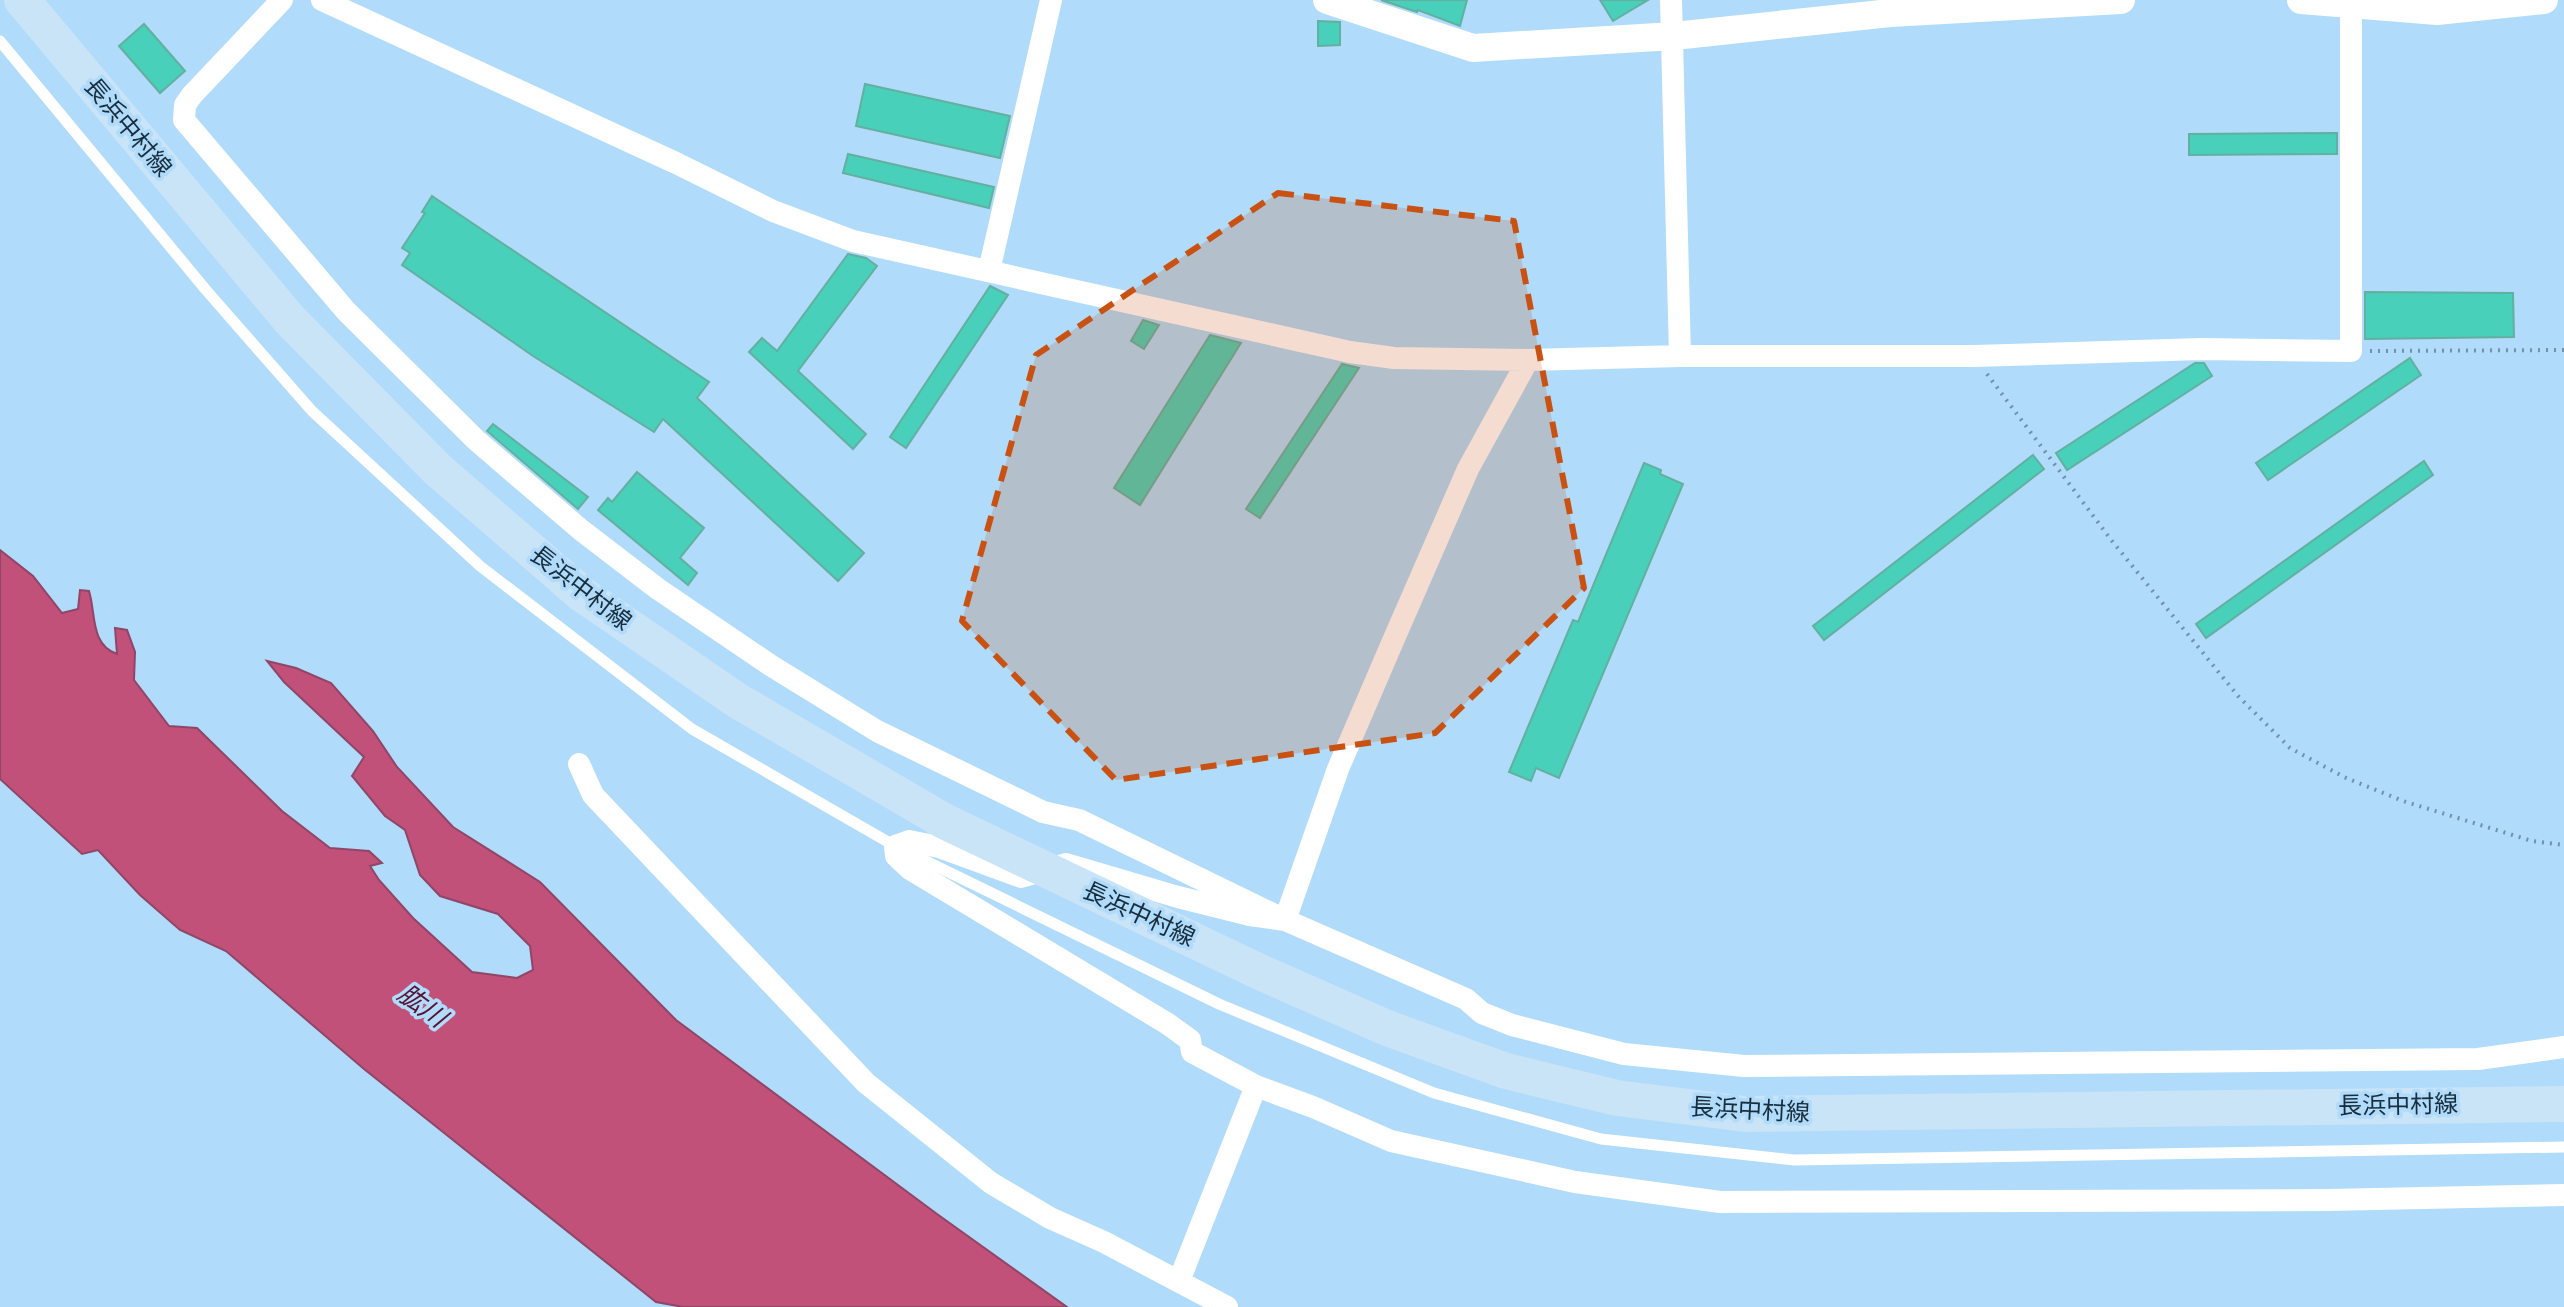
<svg xmlns="http://www.w3.org/2000/svg" width="2564" height="1307" viewBox="0 0 2564 1307" font-family="Bitter,'Noto Sans JP',serif">
  <style>
    .water { fill: #c2517a; stroke: #8f4667; stroke-width: 2 }
    .building { fill: #49d0ba; stroke: #63afa0; stroke-width: 2 }
    .lines { fill: none; stroke-linecap: round; stroke-linejoin: round }
    .path { stroke: #7092ab; stroke-width: 4; stroke-dasharray: 2 6; stroke-linecap: butt }
    .service { stroke: #fff; stroke-width: 11 }
    .minor { stroke: #fff; stroke-width: 22 }
    .tertiary { stroke: #fff; stroke-width: 28 }
    .primary { stroke: #c9e3f7; stroke-width: 36 }
    .marked { fill: #c95213; fill-opacity: 0.2; stroke: #c95213; stroke-width: 6; stroke-dasharray: 16 10; stroke-linejoin: round }
    .labels { text-anchor: middle; dominant-baseline: central; stroke-width: 7; stroke-linejoin: round; paint-order: stroke }
    .street-label { font-size: 24px; fill: #172d3c; stroke: #b0dbfb }
    .water-label { font-size: 26px; font-style: italic; fill: #590f2f; stroke: #b0dbfb }
  </style>
  <rect width="100%" height="100%" fill="#b0dbfb"/>
  <!-- water -->
  <path class="water" d="M0,550L33,576L62,613L78,609L80,590L89,591C96,613 90,645 117,654L115,628L127,630L135,652L134,680L169,726L197,728L282,811L330,848L369,851L382,863L370,866L379,880L413,918L472,972L517,978L533,970L530,946L498,914L440,896L420,875L405,830L385,816L352,776L364,757L284,682L267,661L296,668L331,683L373,731L397,767L453,827L540,882L676,1020L937,1214L1067,1307H683L656,1302L364,1069L226,951L180,930L140,895L98,850L82,854L0,779Z"/>
  <!-- building -->
  <path class="building" d="M1381,0H1467L1460,26L1418,10L1417,12Z
    M1600,0H1648L1613,21Z
    M1318,21L1340,22V45L1318,46Z
    M144,24L185,71L160,93L119,46Z
    M865,84L1010,116L1000,158L856,126Z
    M2337,133V154L2189,155V134Z
    M848,154L994,187L989,208L843,173Z
    M432,196L709,382L697,398L864,553L838,581L663,419L654,432L533,356L402,265L410,253L402,248L425,213L422,212Z
    M848,254L866,258L877,266L798,371L866,434L853,449L749,352L762,338L777,351Z
    M990,286L1008,295L906,448L890,437Z
    M2365,292L2513,293L2514,337L2365,339Z
    M1143,320L1159,325L1144,349L1131,341Z
    M1210,335L1241,343L1140,505L1114,488Z
    M2410,358L2421,375L2268,480L2256,463Z
    M2195,363H2204L2212,376L2067,470L2056,453Z
    M1342,364L1359,368L1260,518L1246,509Z
    M493,424L588,497L578,509L487,431Z
    M2033,455L2044,469L1824,640L1813,626Z
    M2424,461L2433,475L2206,638L2196,624Z
    M1644,463L1661,470L1660,474L1683,484L1559,778L1536,768L1531,781L1509,772L1573,620L1578,622Z
    M637,472L704,528L680,558L697,573L688,585L598,510L608,498L612,502Z"/>
  <g class="lines">
    <!-- path -->
    <path class="path" d="M2370,351L2564,350
      M1987,374L2112,541L2238,696L2290,748L2344,777L2403,801L2532,841L2564,845"/>
    <!-- service -->
    <path class="service" d="M0,41L206,290L312,411L480,566L692,729L895,846L1219,1004L1434,1093L1601,1139L1794,1160L2564,1147"/>
    <!-- minor -->
    <path class="minor" d="M282,0L192,95L185,105L184,120L346,311L476,440L581,530L658,589L770,665L877,731L1043,812L1079,820L1285,920L1466,999L1482,1013L1512,1025L1624,1054L1744,1066L2478,1059L2564,1047
      M322,0L676,163L773,211L853,241L1350,352L1394,358L1528,360L1680,356H1974L2201,349L2351,351V6
      M1671,0L1680,356
      M989,271L1051,0
      M1528,360L1468,469L1393,641L1338,769L1285,920L1250,915L1178,897L1066,864L1021,877L939,847L909,841L895,846L896,856L910,869L1168,1024L1190,1040L1192,1052L1256,1086L1313,1107L1391,1141L1575,1182L1720,1202L2328,1200L2564,1195
      M579,764L593,795L866,1083L991,1183L1050,1218L1104,1242L1227,1307
      M1179,1281L1256,1086"/>
    <!-- tertiary -->
    <path class="tertiary" d="M1327,0L1473,48L1674,36L1890,13L2121,0
      M2301,0L2437,11L2544,0"/>
    <!-- primary -->
    <path class="primary" d="M22,0L290,320L438,470L583,595L738,701L944,821L1262,973L1387,1028L1506,1071L1617,1098L1745,1114L2564,1104"/>
  </g>
  <!-- marked area -->
  <path class="marked" d="M1278,193L1514,221L1584,588L1435,733L1116,780L962,621L1036,355Z"/>
  <g class="labels">
    <!-- street labels -->
    <g class="street-label">
      <text transform="translate(128 127) rotate(50)">長浜中村線</text>
      <text transform="translate(581 588) rotate(38)">長浜中村線</text>
      <text transform="translate(1139 914) rotate(25)">長浜中村線</text>
      <text transform="translate(2398 1105) rotate(-1)">長浜中村線</text>
      <text transform="translate(1750 1110) rotate(3)">長浜中村線</text>
    </g>
    <!-- water labels -->
    <g class="water-label">
      <text transform="translate(422 1006) rotate(36)">肱川</text>
    </g>
  </g>
</svg>
